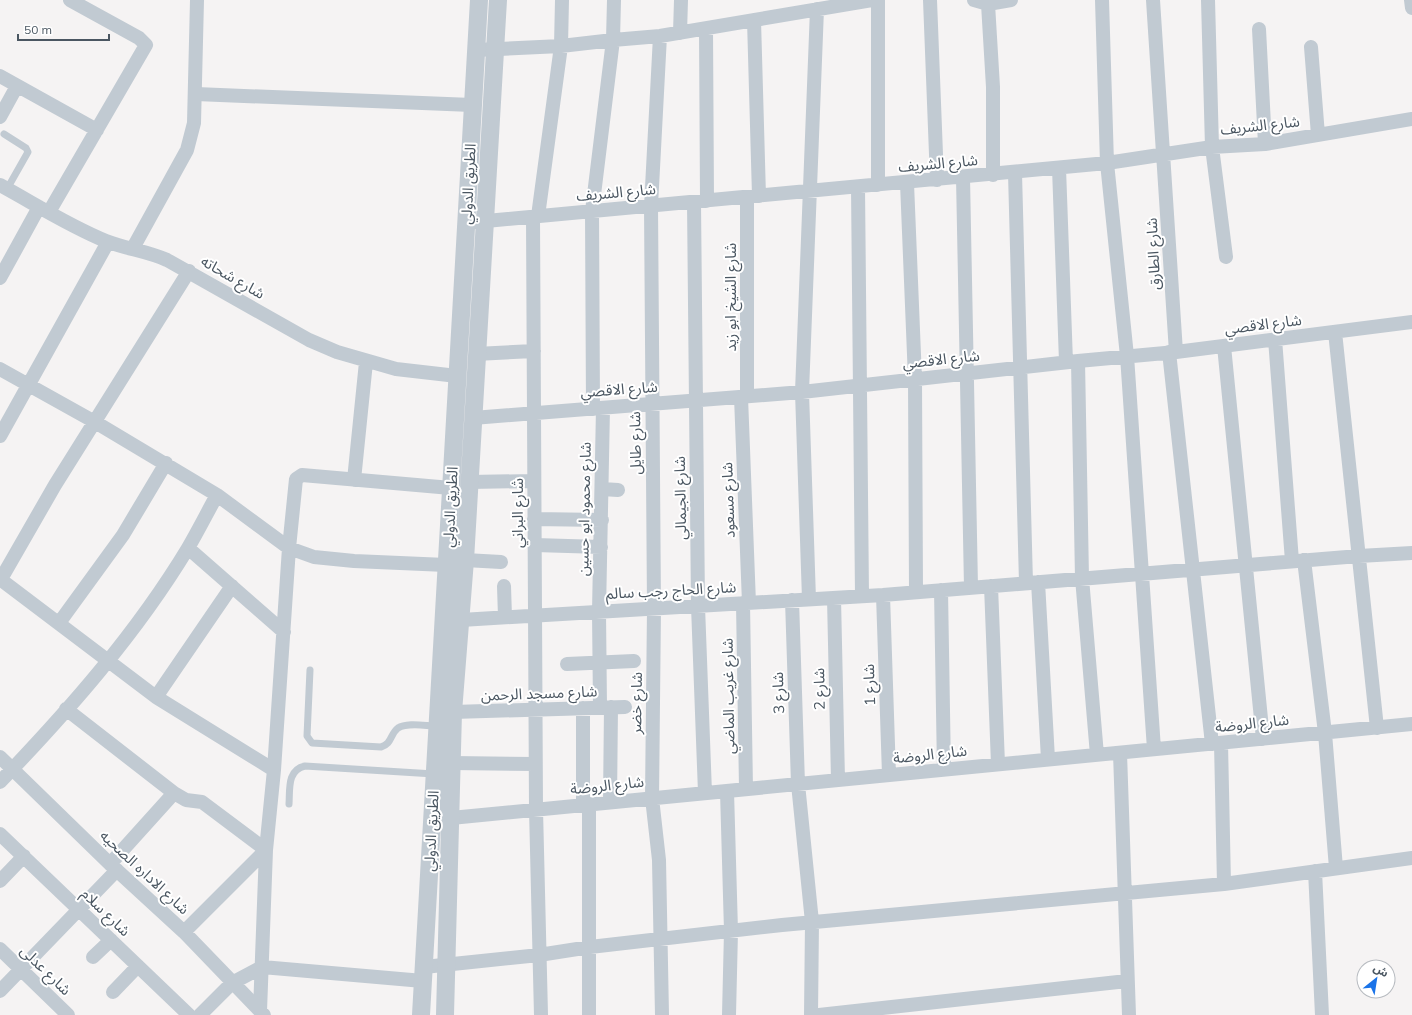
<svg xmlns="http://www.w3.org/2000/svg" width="1412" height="1015" viewBox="0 0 1412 1015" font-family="Mulish,'Noto Sans Arabic',sans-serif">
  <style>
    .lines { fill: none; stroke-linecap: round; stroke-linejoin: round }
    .service { stroke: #c1cad2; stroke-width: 7 }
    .minor { stroke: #c1cad2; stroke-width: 14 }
    .tertiary { stroke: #c1cad2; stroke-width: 18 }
    .labels { text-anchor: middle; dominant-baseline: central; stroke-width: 4; stroke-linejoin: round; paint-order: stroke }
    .street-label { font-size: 15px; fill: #4a5661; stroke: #fff }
  </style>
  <rect width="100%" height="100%" fill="#f5f3f3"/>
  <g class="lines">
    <!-- service -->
    <path class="service" d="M4,134L26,148L28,152L7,189
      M310,670L307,736L312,743L381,747C392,744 390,734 398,728C407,722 426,726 437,726
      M289,804C290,789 287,770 305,766L434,774"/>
    <!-- minor -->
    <path class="minor" d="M930,0L937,180
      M974,0L988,4L1011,0
      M1102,0L1107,163L1127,356L1154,749
      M1153,0L1176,352
      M1208,0L1212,147L1226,257
      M1411,0L1412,8
      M988,4L993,87V175
      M754,20L759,196
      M706,29L707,201
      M1259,29L1265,144
      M680,33L681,0
      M660,36L651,206L654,608L652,798L659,860L662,1015
      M1311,47L1318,135
      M476,50L561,46L613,40L660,36L872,0
      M0,76L97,130
      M196,94L472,105
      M0,117L17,86
      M1059,168L1066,362
      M1015,173L1026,583
      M963,177L971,587
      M907,183L915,379L916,592
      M0,185C35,204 69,226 106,241C126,249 147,251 167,260L309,340L337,352L396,369L457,376
      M878,185V0
      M858,187L862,596
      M747,197V396
      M694,202L698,606L705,793
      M49,212L146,45L139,38L70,0
      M538,216L561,46L562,0
      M533,217L536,809L541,1015
      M465,223L1107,163L1212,147L1265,144L1412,119
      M133,248L187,150L194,123L197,0
      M0,278L39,207
      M1335,332L1377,728
      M1275,339L1292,561
      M1224,346L1263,739
      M1169,352L1212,744
      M476,354L534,351
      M1078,361L1082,578L1097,755
      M0,369L95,422L217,495L289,548L314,557L354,561L446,565
      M741,397L749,603
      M593,409L592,211L613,40L614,0
      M473,418L802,392L1078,361L1176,352L1412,322
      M0,436L108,242
      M354,480L366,362
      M469,482L534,481
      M602,489L618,490
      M534,519L602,520
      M535,545L601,547
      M188,548L284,632
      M465,560L501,562
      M1304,560L1325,733L1336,868
      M0,579L156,697L274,770
      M1,579L55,485L189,271
      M1038,582L1048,759
      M504,586L505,617
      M991,586L998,764
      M941,590L944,770
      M883,595L889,775
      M834,598L838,780
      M809,599L802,392L817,9
      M792,600L798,784L812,922L811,1015
      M743,603L746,789
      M461,620L883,595L1359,556L1412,553
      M59,623L123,535L166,463
      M567,664L634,661
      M156,697L232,586
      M600,707L599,612L603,408
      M583,708V805
      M66,709L174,793L186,800L202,802L266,850L184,932
      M453,712L625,707
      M1221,743L1224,884
      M1120,753L1129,1015
      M0,757L110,864L184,932L264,1015
      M452,763L535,764
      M0,782C69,710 136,634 188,548C198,531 207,513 217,495
      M727,791L731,931L729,1015
      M610,802L611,707
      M589,804V1015
      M451,818L1412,724
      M0,834L189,1015
      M110,864L174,793
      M1315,871L1322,1015
      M0,881L24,856
      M0,949L68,1015
      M93,957L111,940
      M424,967L539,955L590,947L782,925L1224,884L1412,858
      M0,991L117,870
      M113,992L138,966
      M260,1011L266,850L274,770L289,548L296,479L302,475L451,488
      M200,1015L232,983L262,967L423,981
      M819,1015L1127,981"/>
    <!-- tertiary -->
    <path class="tertiary" d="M421,1015L479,0
      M445,1015L453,712L465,560L498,0"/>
  </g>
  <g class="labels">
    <!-- street labels -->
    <g class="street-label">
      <text transform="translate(1260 125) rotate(-6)">شارع الشريف</text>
      <text transform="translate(938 163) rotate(-5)">شارع الشريف</text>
      <text transform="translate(468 184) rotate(-87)">الطريق الدولي</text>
      <text transform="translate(616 192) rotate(-5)">شارع الشريف</text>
      <text transform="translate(1153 254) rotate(-93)">شارع الطارق</text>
      <text transform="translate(233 277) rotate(30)">شارع شحاته</text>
      <text transform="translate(730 297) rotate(-90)">شارع الشيخ ابو زيد</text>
      <text transform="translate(1263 324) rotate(-7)">شارع الاقصي</text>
      <text transform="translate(941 359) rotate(-6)">شارع الاقصي</text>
      <text transform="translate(619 389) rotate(-4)">شارع الاقصي</text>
      <text transform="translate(635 443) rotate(-91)">شارع طايل</text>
      <text transform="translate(680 498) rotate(-91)">شارع الجيمالي</text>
      <text transform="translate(728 500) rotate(-92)">شارع مسعود</text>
      <text transform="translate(450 507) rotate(-87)">الطريق الدولي</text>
      <text transform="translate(584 509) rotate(-89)">شارع محمود ابو حسين</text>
      <text transform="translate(517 513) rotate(-90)">شارع البراني</text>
      <text transform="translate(671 590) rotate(-3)">شارع الحاج رجب سالم</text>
      <text transform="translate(869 685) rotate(-92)">شارع 1</text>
      <text transform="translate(819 689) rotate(-91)">شارع 2</text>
      <text transform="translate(539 693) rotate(-2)">شارع مسجد الرحمن</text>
      <text transform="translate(778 693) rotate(-92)">شارع 3</text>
      <text transform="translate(728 696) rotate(-91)">شارع غريب الماضي</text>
      <text transform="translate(636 703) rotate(-89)">شارع خضر</text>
      <text transform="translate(1252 723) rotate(-6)">شارع الروضة</text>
      <text transform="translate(930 754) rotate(-6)">شارع الروضة</text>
      <text transform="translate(607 785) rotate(-6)">شارع الروضة</text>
      <text transform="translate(431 831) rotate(-87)">الطريق الدولي</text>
      <text transform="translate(145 872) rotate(43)">شارع الاداره الصحيه</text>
      <text transform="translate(106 912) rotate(44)">شارع سلام</text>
      <text transform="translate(46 970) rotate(44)">شارع عدلى</text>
    </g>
  </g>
  <!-- north arrow -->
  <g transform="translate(1376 979) rotate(30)"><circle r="19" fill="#ffffff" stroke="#b7bbc0"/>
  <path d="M0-3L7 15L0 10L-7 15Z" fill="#1a73e8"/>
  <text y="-6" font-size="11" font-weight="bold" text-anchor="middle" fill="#4a5661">ش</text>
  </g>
  <!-- scale -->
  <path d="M18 34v6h91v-6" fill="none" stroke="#4a5661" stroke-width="2"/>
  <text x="24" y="34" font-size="12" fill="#4a5661" stroke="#ffffff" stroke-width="3" paint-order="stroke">50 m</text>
</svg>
